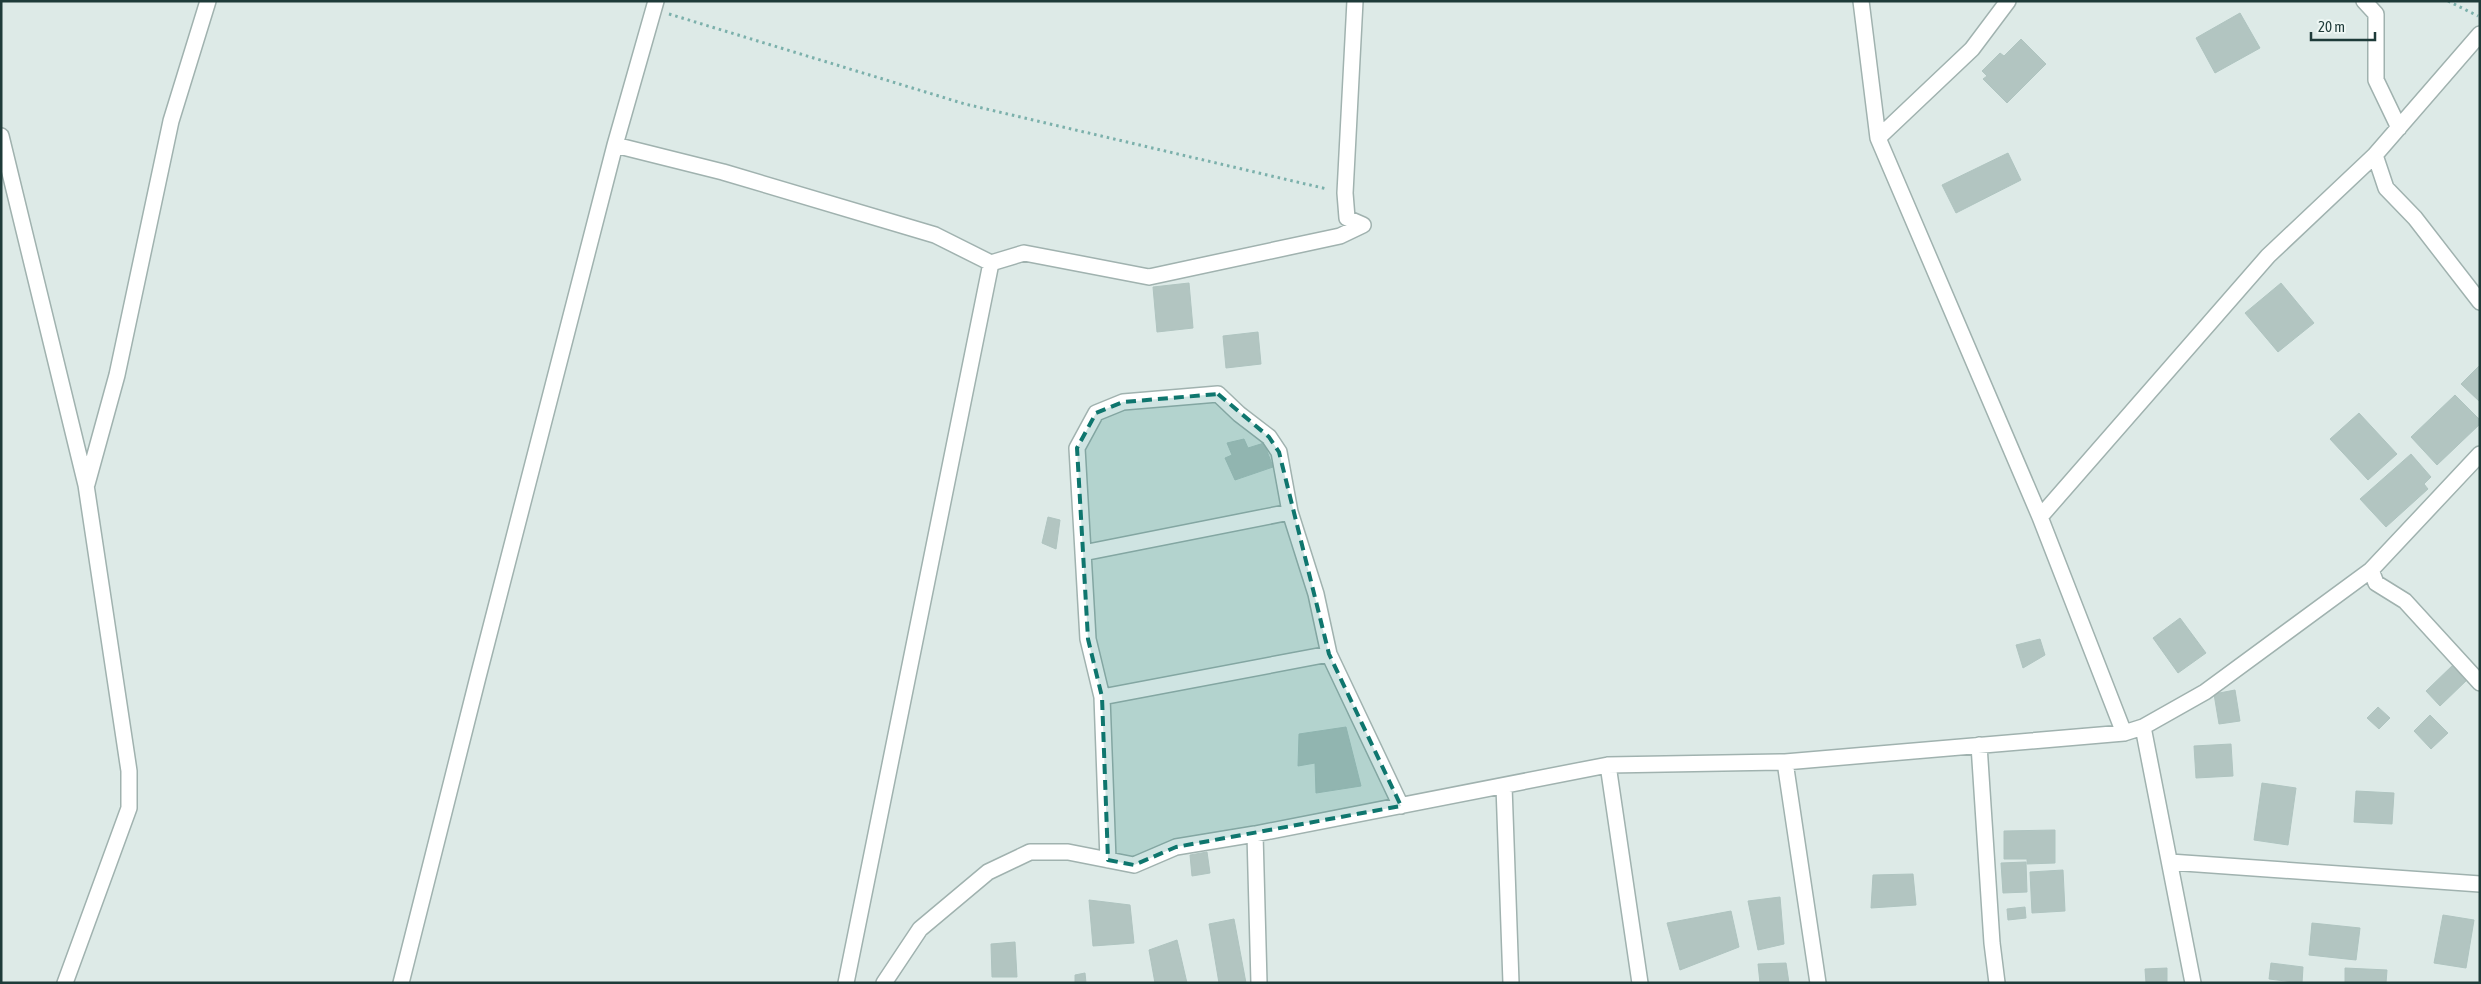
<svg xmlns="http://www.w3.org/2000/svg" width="2481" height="984" viewBox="0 0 2481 984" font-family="'Asap Condensed',sans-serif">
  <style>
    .building { fill: #b2c5c1; stroke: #afc4c0 }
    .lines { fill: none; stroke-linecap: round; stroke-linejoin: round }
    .minor-casing { stroke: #a0b2af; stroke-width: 18 }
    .path { stroke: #7bb0ab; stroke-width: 3; stroke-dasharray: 2.5 4; stroke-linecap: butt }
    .minor { stroke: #fff; stroke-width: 15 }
    .marked { fill: #0f766e; fill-opacity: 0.2; stroke: #0f766e; stroke-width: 4; stroke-dasharray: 10 6; stroke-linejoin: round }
  </style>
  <rect width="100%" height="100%" fill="#ddeae7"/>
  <!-- building -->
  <path class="building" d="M2240,13L2260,48L2215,73L2196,38Z
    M2021,39L2046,64L2007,103L1983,79L1987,76L1982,71L2000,53L2004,56Z
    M2008,153L2021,180L1956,213L1942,185Z
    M1189,283L1193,328L1157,332L1153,287Z
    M2281,283L2314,323L2278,352L2245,313Z
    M1258,332L1261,364L1226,368L1223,336Z
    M2480,365V402L2461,384Z
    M2455,395L2480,420V424L2437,465L2411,437Z
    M2359,413L2397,454L2368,480L2330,439Z
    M1244,439L1248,448L1264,443L1273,467L1235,480L1225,458L1232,455L1227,443Z
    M2411,454L2431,477L2424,484L2428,489L2386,527L2360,499Z
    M1048,517L1060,520L1056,549L1042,543Z
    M2180,618L2206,653L2178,673L2153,638Z
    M2040,639L2045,655L2023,668L2016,645Z
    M2454,664L2468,679L2440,706L2426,691Z
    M2235,690L2240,721L2219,724L2214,694Z
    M2378,707L2390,718L2379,729L2367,718Z
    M2430,715L2448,733L2431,749L2414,731Z
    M1346,727L1361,786L1316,793L1315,763L1298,766L1299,734Z
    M2231,744L2233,776L2196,778L2194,746Z
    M2262,783L2296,788L2288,845L2254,840Z
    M2356,791L2394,793L2392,824L2354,822Z
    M2055,830V863L2027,864V859H2004V831Z
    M1207,852L1210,873L1192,876L1190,855Z
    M2026,862L2027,892L2003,893L2001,863Z
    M2063,870L2065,911L2032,913L2030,872Z
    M1913,874L1916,905L1871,908L1873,875Z
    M1780,897L1784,944L1758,950L1748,901Z
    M1089,900L1130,905L1134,943L1093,946Z
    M2025,907L2026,918L2008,920L2007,909Z
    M1731,911L1739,947L1680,970L1667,923Z
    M2443,915L2474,920L2466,968L2434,963Z
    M1234,919L1246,983H1219L1209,924Z
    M2312,923L2360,928L2356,960L2309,955Z
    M1177,940L1187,983H1155L1149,950Z
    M1015,942L1017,977H992L991,944Z
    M1786,963L1789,983H1760L1758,964Z
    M2271,963L2303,967L2302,983L2269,979Z
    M2167,968V983H2146L2145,969Z
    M2345,968L2387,970L2386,983H2345Z
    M1085,973L1086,983H1075V975Z"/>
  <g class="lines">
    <defs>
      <path id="minor" d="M1861,1L1878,138L2040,517L2124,733
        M2364,1L2376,14V80L2399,128
        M1,136L86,485L129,771V808L65,983
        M1878,138L1972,49L2008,1
        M615,145L723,172L935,235L991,263
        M2375,155L2386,188L2415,218L2480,302
        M2480,454L2371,570L2376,583L2405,601L2480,683
        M87,484L117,375L171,121L208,1
        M2040,517L2268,256L2375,155L2480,34
        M1083,553L1290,512
        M1102,697L1329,654
        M2143,727L2193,983
        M1979,745L1992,943L1997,983
        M1785,762L1818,983
        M1608,765L1640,983
        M1504,786L1511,983
        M1255,834L1259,983
        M1108,860L1102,697L1088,639L1077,448L1096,413L1123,402L1218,394L1239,414L1269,437L1279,452L1290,512L1316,594L1329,654L1401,806
        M2170,862L2480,884
        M401,983L478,677L615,145L656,1
        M846,983L991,263L1024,253L1149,277L1340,236L1363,225L1347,218L1345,193L1355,1
        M884,983L920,929L988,872L1030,852H1068L1134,865L1176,847L1255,834L1608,765L1785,762L2124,733L2143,727L2205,692L2371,570"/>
    </defs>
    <!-- minor casing -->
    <use href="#minor" class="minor-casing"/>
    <!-- path -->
    <path class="path" d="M2448,1L2478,16
      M669,14L965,104L1327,189"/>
    <!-- minor -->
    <use href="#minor" class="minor"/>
  </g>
  <!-- marked area -->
  <path class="marked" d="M1218,394L1269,437L1279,452L1329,654L1401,806L1176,847L1134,865L1108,860L1102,697L1088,639L1077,448L1096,413L1123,402Z"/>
  <!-- border -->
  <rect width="2481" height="984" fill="none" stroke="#1e3b39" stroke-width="5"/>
  <!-- scale -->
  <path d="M2311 32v8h64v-8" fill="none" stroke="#1e3b39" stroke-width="2.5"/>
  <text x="2318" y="32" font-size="15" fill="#1e3b39" stroke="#eef7f4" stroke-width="4" paint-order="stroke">20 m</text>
</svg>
